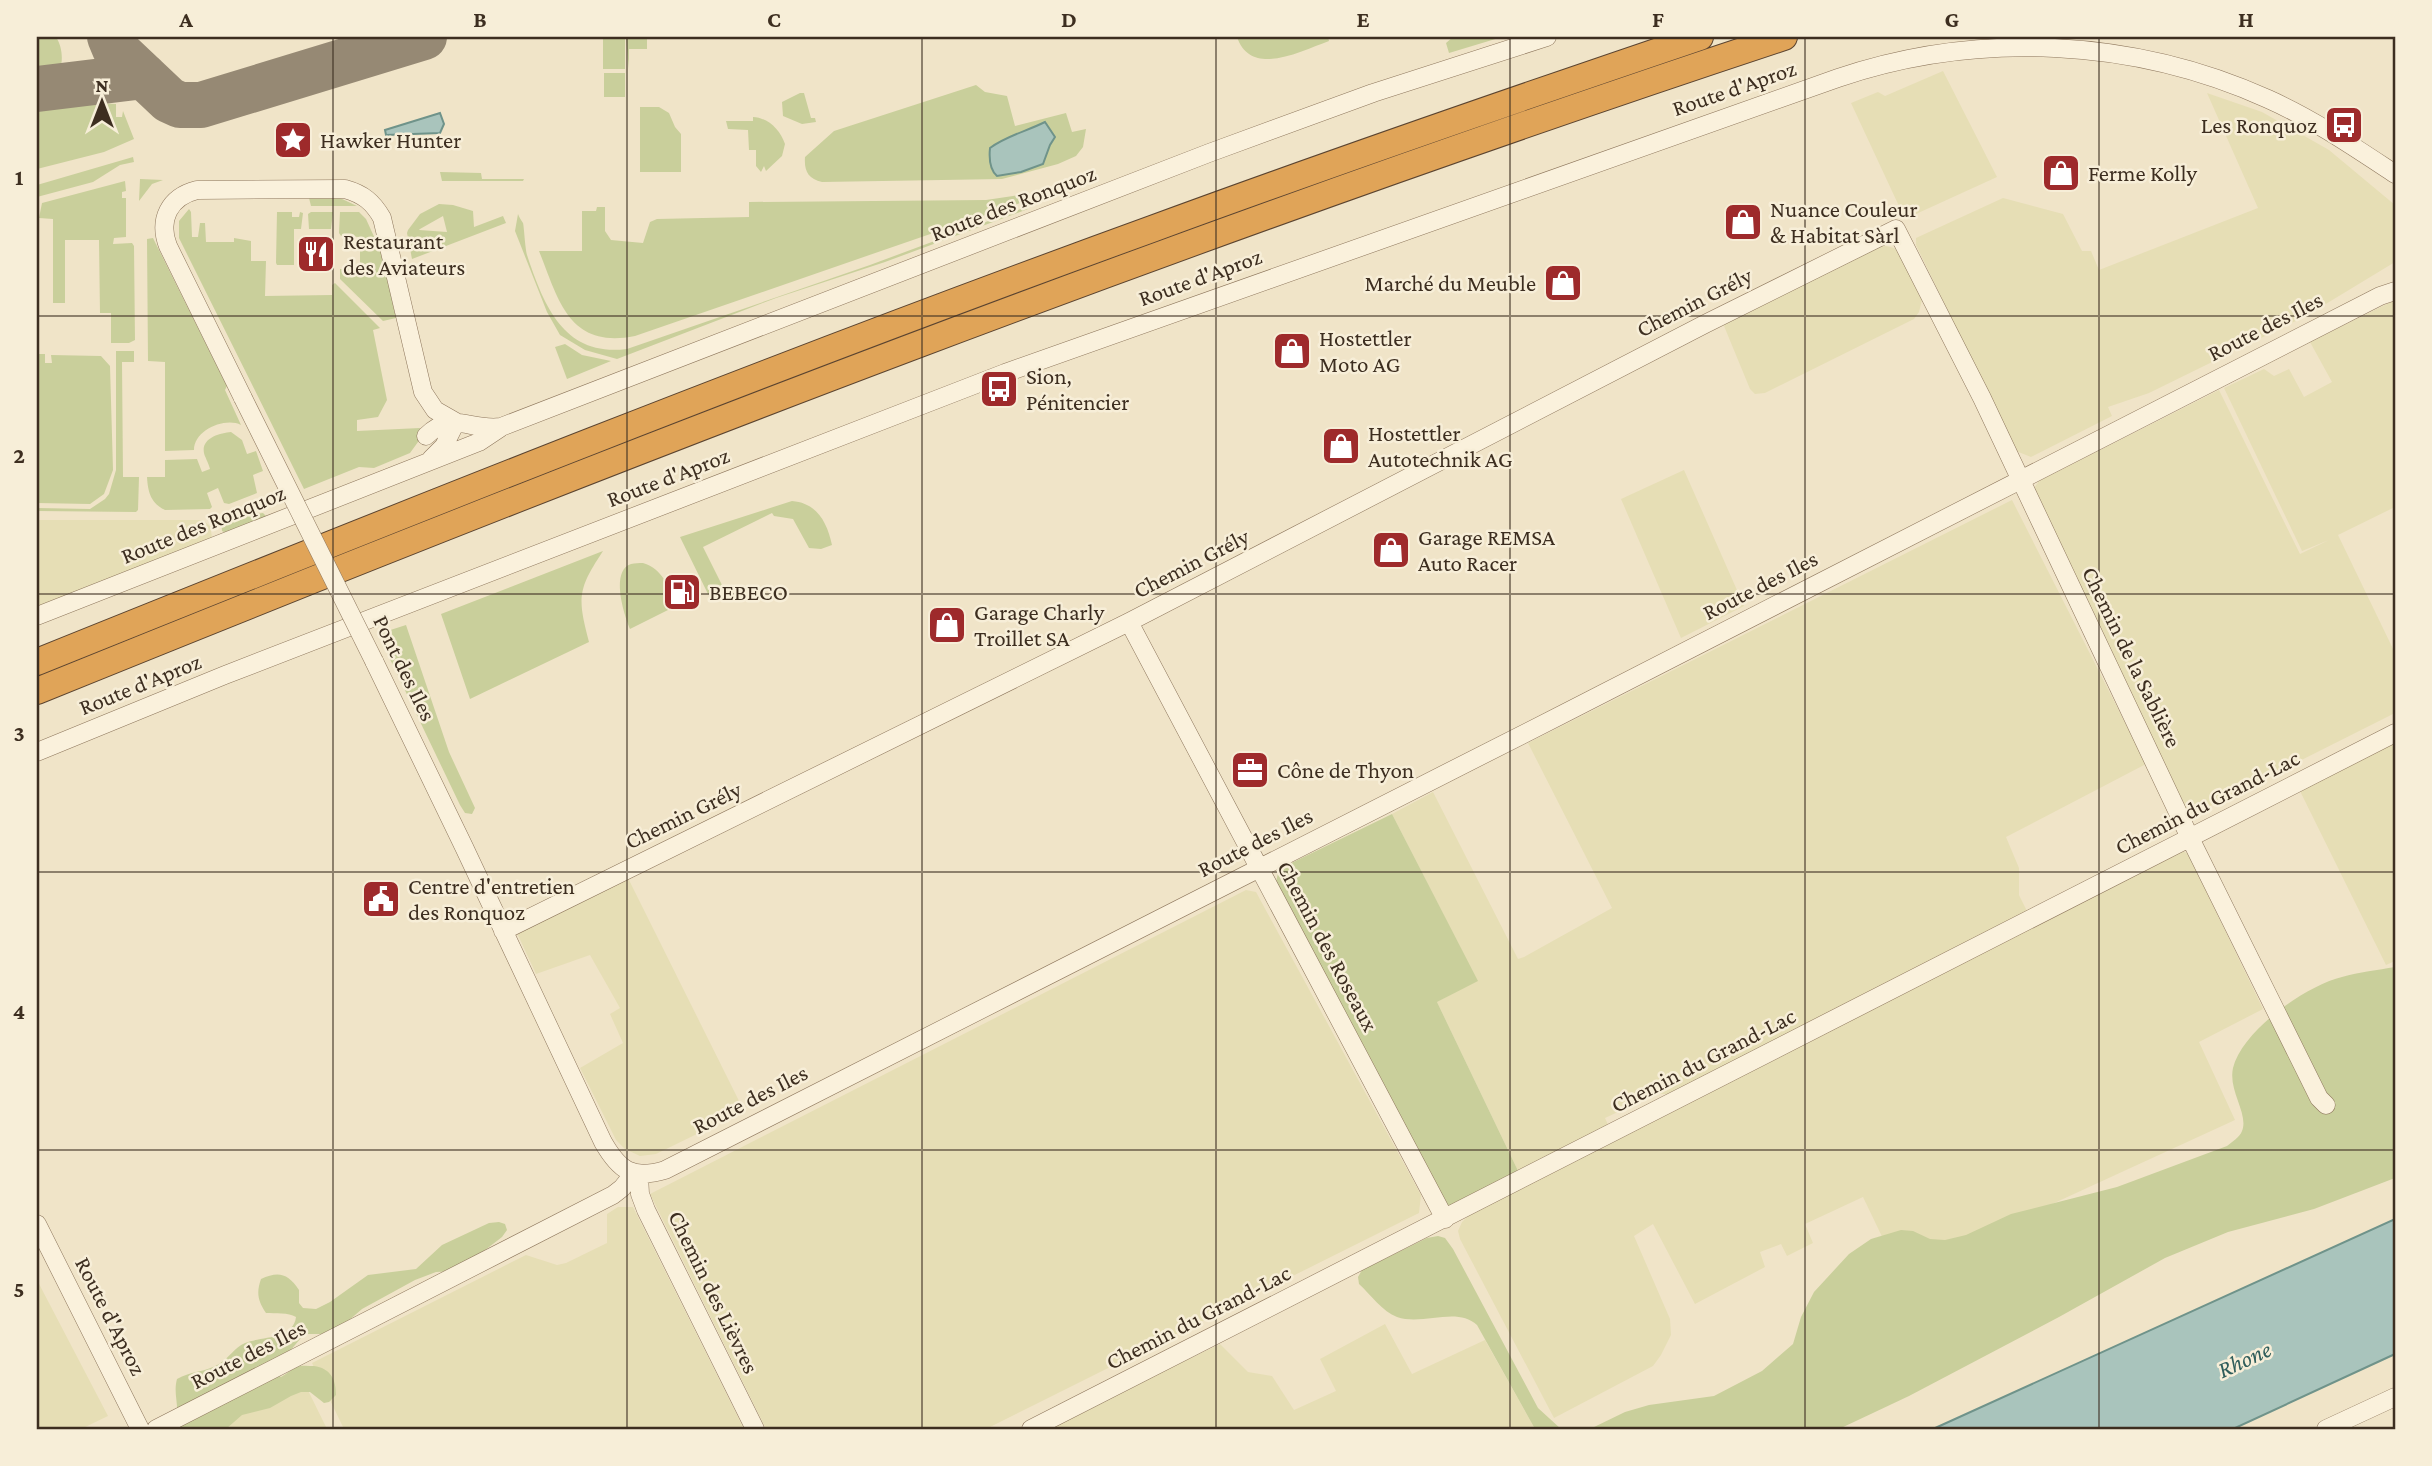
<svg xmlns="http://www.w3.org/2000/svg" width="2432" height="1466" viewBox="0 0 2432 1466" font-family="'Crimson Pro',serif">
  <style>
    .farmland { fill: #e6deb5 }
    .green { fill: #c9cf9b; fill-rule: evenodd }
    .water { fill: #a9c4bc; stroke: #6f938a; stroke-width: 2 }
    .lines { fill: none; stroke-linecap: round; stroke-linejoin: round }
    .taxiway { stroke: #968974; stroke-width: 46 }
    .minor-casing { stroke: #8d765c; stroke-width: 19 }
    .highway-casing { stroke: #5b4430; stroke-width: 28 }
    .minor { stroke: #faf1dc; stroke-width: 18 }
    .highway { stroke: #e0a458; stroke-width: 26 }
    .minor-bridge-casing { stroke: #8d765c; stroke-width: 19; stroke-linecap: butt }
    .minor-bridge { stroke: #faf1dc; stroke-width: 18 }
    .grid { fill: none; stroke: #3d2e20; stroke-width: 2; stroke-opacity: 0.55 }
    .labels { text-anchor: middle; dominant-baseline: central; stroke-width: 5; stroke-linejoin: round; paint-order: stroke }
    .street-label { font-size: 23px; fill: #3d2e20; stroke: #f7eed8 }
    .poi-label { font-size: 23px; fill: #3d2e20; stroke: #f7eed8; text-anchor: start }
    .water-label { font-size: 24px; font-style: italic; fill: #2f5d5a; stroke: #f7eed8 }
    .neatline { fill: none; stroke: #3d2e20; stroke-width: 2.5 }
    .grid-label { font-size: 23px; text-anchor: middle; font-weight: bold; fill: #3d2e20 }
  </style>
  <rect width="100%" height="100%" fill="#f0e4c8"/>
  <!-- farmland -->
  <path class="farmland" d="M1943,71L1997,177L1905,219L1851,103L1878,92L1885,96Z
    M2207,93L2262,112L2329,150L2395,205V262L2306,316L2149,393L2108,407L2112,416L2031,457L2016,451L1916,245V238L2003,198L2063,214L2082,251H2091L2099,270L2258,208Z
    M1882,245L1894,248L1900,253L1922,300L1919,312L1914,319L1765,393L1755,394L1750,389L1724,326L1728,320Z
    M2395,300V507L2338,535L2395,653V713L2194,814L2185,811L2032,491L2039,481L2219,390L2300,554L2329,540L2302,551L2224,388L2264,369L2274,376L2289,369L2304,397L2332,382L2310,342Z
    M1684,470L1744,606L1681,638L1621,499Z
    M2012,500L2146,764L2006,837L2019,868V895L2027,911L1669,1094H1656L1605,1118L1610,1129L1520,1175L1437,1002L1477,980L1392,814L1433,792L1518,959L1524,957L1612,908L1528,743Z
    M37,520H203L210,526L212,537L209,543L37,608Z
    M2395,740V961L2386,965L2299,789Z
    M2181,850L2188,854L2263,1009L2199,1042L2235,1120L1900,1274L1863,1197L1805,1224L1813,1243L1787,1256L1781,1244L1760,1252L1765,1267L1695,1304L1653,1224L1634,1236L1670,1319L1671,1335L1661,1355L1653,1366L1554,1418L1460,1239L1458,1231L1462,1222L1469,1215Z
    M627,876L744,1111L656,1154L640,1156L625,1149L616,1140L580,1068L623,1043L610,1014L620,1008L590,955L536,974L516,931Z
    M1246,890L1256,892L1421,1195L1419,1213L986,1429H766L650,1194Z
    M618,1207H633L744,1429H344L312,1363L526,1255L557,1265L566,1263L607,1243V1214Z
    M37,1280L108,1416L81,1429H37Z
    M1385,1324L1412,1374L1485,1340L1535,1429H1044L1220,1344L1248,1372L1272,1376L1294,1410L1336,1391L1320,1359Z
    M298,1370L327,1429H192Z"/>
  <!-- green -->
  <path class="green" d="M37,37H56C62,46 64,61 59,71L37,77Z
    M1237,37H1328L1329,41C1301,51 1251,78 1237,37Z
    M1453,37H1502L1449,53L1446,43Z
    M603,38H625V69H603Z
    M626,38H647V49H629V69Z
    M604,73H625V97H604Z
    M976,85L985,92L1007,96L1015,126L1066,113L1072,132L1086,129L1083,147L1076,156L1058,164L1002,179L822,182C808,179 804,171 805,157L834,131Z
    M800,93H804L811,118H815L816,122L802,124L783,116L782,102Z
    M57,101L116,104V117H122L123,111L134,139L104,152L37,169V103H56Z
    M640,107H659L669,113L675,127L681,134V172H640Z
    M753,117C769,118 780,130 785,144L782,156L766,171L764,166L761,172L756,166V150H749L748,130L728,129L726,121H753Z
    M133,157L134,162L120,165L93,182L37,197V185Z
    M440,172L481,173L482,179H524L523,181H442Z
    M140,179L163,180L152,184L139,201Z
    M125,181L126,191L122,192V198H126V237L114,238L113,244L132,243L134,246L135,340L129,343H111V313H100L99,240H65V303H53V219L39,218L42,203Z
    M1026,194L1020,203L635,336C569,349 559,301 539,251H582V211H596L597,207H605V231L611,240L643,243L650,222L657,219L749,217V202L986,200Z
    M309,198H340L357,206H311Z
    M439,204L453,205L473,211L474,227L503,216L506,223L412,259L407,233L408,230L420,214ZM443,216L447,232L419,230L420,229Z
    M1026,207L1028,209L885,262L776,298L617,359L585,350L560,335L547,312L515,231L518,214C519,217 521,220 523,223C524,226 525,247 527,255C544,306 564,357 627,349L870,265Z
    M189,209L191,212L192,237H198L200,223H205L206,242H234V238L251,241V261H266L265,296L332,295V285L335,283L380,328L373,330L387,400L378,417L357,420V431L420,428L418,442L410,453L374,468L359,467L304,489L179,238V221Z
    M277,212H292V217H299L300,212L303,213L301,229H294V265H277L276,263Z
    M311,212H333L331,229H309L308,214Z
    M340,212H359L366,219L376,241H379L396,318L383,321L340,279V269H360V237L341,236L339,233Z
    M153,238L227,386L225,390L241,425C225,417 194,430 194,450L165,451V362L148,361L147,239Z
    M565,344L582,355L611,361L567,379L555,347Z
    M116,351H134V362H122L123,477H139L138,510L136,512L37,511V508L90,509L105,499L109,494L116,470Z
    M37,354H45V363H52L51,355L101,356L110,366L113,470L104,494L90,504L37,503Z
    M231,432L242,440L247,454L256,451L263,471L253,475L257,493L229,504L224,503L218,488L207,493L212,507L210,509L165,510C151,503 148,493 147,477H165V460L197,459L202,472L210,469C209,464 204,455 204,453C201,438 220,433 231,432Z
    M792,501C817,503 827,522 832,545L821,549L809,548L793,519L774,516L772,513L703,547L724,589L708,594L680,537Z
    M263,513L267,517L226,533L222,531L221,519Z
    M603,551C578,589 577,597 589,642L470,699L441,614Z
    M643,563C663,569 668,587 678,605L630,629C624,615 610,571 631,564C635,563 639,563 643,563Z
    M406,625L449,752L475,808L472,814L465,813L460,805L378,634Z
    M1392,814L1478,981L1437,1002L1520,1175L1456,1207L1447,1206L1276,882L1279,869Z
    M2395,967V1178L2314,1209L2228,1232L2165,1258L2059,1317L1909,1396L1839,1429H1590L1625,1412L1649,1405L1714,1396L1762,1371L1793,1344L1801,1317L1814,1292L1849,1254L1871,1239L1901,1230L1913,1231L1930,1239L1945,1240L1966,1235L2011,1214L2117,1187L2227,1146C2232,1142 2240,1137 2242,1131C2249,1114 2228,1091 2233,1068C2242,1031 2305,986 2342,977C2359,972 2378,970 2395,967Z
    M499,1222L505,1224L507,1230L502,1237L458,1271L436,1272L415,1280L362,1309L340,1328L327,1334H307L301,1338L283,1359L278,1375L281,1377C287,1374 290,1370 296,1367C302,1365 308,1366 314,1366C330,1368 336,1379 336,1395L329,1402L324,1403L310,1392H301L291,1396L270,1408L242,1415L226,1429H172C183,1409 172,1397 177,1379C190,1371 207,1372 219,1364C229,1358 234,1348 245,1343C262,1336 293,1340 296,1317C288,1312 276,1314 266,1313C258,1301 256,1293 261,1279C278,1271 288,1273 299,1290V1303L303,1308L316,1309L330,1302L368,1275L416,1269L442,1245L489,1223Z
    M1438,1236L1445,1238L1453,1249L1538,1408L1561,1429H1535L1477,1325C1457,1306 1423,1326 1397,1317C1383,1312 1370,1294 1359,1284L1358,1277L1362,1270L1427,1238Z"/>
  <!-- water -->
  <path class="water" d="M440,113L444,124L440,133L386,135L385,130Z
    M1045,122L1055,137L1050,145L1043,164L1021,172L997,176C989,169 989,158 990,148C1006,136 1027,131 1045,122Z
    M2395,1219V1354L2233,1429H1933Z"/>
  <g class="lines">
    <!-- taxiway -->
    <path class="taxiway" d="M110,37L115,49L169,100L180,105H201L424,37
      M37,89L144,76"/>
    <defs>
      <path id="minor" d="M243,398L168,246C158,220 169,197 197,190L345,189C363,194 373,202 382,218L423,392L435,410L456,422
        M426,436C453,410 468,431 501,427L1209,153L1373,93L1547,37
        M431,459L444,446L456,422
        M37,616L479,442L500,428
        M1129,622L1445,1219
        M374,661L464,847L603,1142C619,1170 632,1180 665,1170L1563,714L2380,296L2395,291
        M37,752L225,675L1005,373L1838,78C1977,31 2133,38 2268,99C2313,119 2354,147 2395,174
        M503,931L1129,622L1705,324L1896,229L1982,398L2190,838L2319,1098L2326,1105
        M639,1175L640,1194L646,1210L755,1429
        M37,1224L140,1429
        M156,1429L613,1195L622,1188L633,1174
        M1031,1429L2395,733
        M2326,1429L2395,1397"/>
      <path id="highway" d="M37,662C407,513 777,365 1152,229C1334,162 1517,99 1700,37
        M37,691C613,457 1194,232 1784,37"/>
    </defs>
    <!-- minor casing -->
    <use href="#minor" class="minor-casing"/>
    <!-- highway casing -->
    <use href="#highway" class="highway-casing"/>
    <!-- minor -->
    <use href="#minor" class="minor"/>
    <!-- highway -->
    <use href="#highway" class="highway"/>
    <defs>
      <path id="minor-bridge" d="M243,398L374,661"/>
    </defs>
    <!-- minor-bridge casing -->
    <use href="#minor-bridge" class="minor-bridge-casing"/>
    <!-- minor-bridge -->
    <use href="#minor-bridge" class="minor-bridge"/>
  </g>
  <!-- grid -->
  <path class="grid" d="M333,37V1429M627,37V1429M922,37V1429M1216,37V1429M1510,37V1429M1805,37V1429M2099,37V1429M37,316H2395M37,594H2395M37,872H2395M37,1150H2395"/>
  <!-- icons -->
  <defs>
    <symbol id="bus-square" viewBox="-11 -11 22 22"><rect x="-9" y="-9" width="18" height="18" rx="4" fill="#9e2a2b" stroke="#f7eed8"/><path d="M-5-6H5V4H4V6H2V4H-2V6H-4V4H-5ZM-3.5-4V0h7V-4ZM-3.5 1.2v1.5H-2V1.2ZM2 1.2v1.5H3.5V1.2Z" fill="#fff"/></symbol>
    <symbol id="sight-square" viewBox="-11 -11 22 22"><rect x="-9" y="-9" width="18" height="18" rx="4" fill="#9e2a2b" stroke="#f7eed8"/><path d="M0-6L1.8-2.2L6-1.7L2.9 1.2L3.7 5.4L0 3.3L-3.7 5.4L-2.9 1.2L-6-1.7L-1.8-2.2Z" fill="#fff"/></symbol>
    <symbol id="shop-square" viewBox="-11 -11 22 22"><rect x="-9" y="-9" width="18" height="18" rx="4" fill="#9e2a2b" stroke="#f7eed8"/><path d="M-5-2.5h2.3a2.7 3.5 0 0 1 5.4 0H5L5.5 6h-11ZM-1.5-2.5h3a1.5 2.3 0 0 0-3 0Z" fill="#fff"/></symbol>
    <symbol id="restaurant-square" viewBox="-11 -11 22 22"><rect x="-9" y="-9" width="18" height="18" rx="4" fill="#9e2a2b" stroke="#f7eed8"/><path d="M-5-6h1v4h1v-4h1v4h1v-4h1v5L-1.5 .5V6h-2V.5L-5-1ZM5-6V6H3V1.5H1.5Q1.5-4 5-6Z" fill="#fff"/></symbol>
    <symbol id="fuel-square" viewBox="-11 -11 22 22"><rect x="-9" y="-9" width="18" height="18" rx="4" fill="#9e2a2b" stroke="#f7eed8"/><path d="M-5.5-6h7V0h2V4h1.3V-2.5L3-4.5l.8-.8L6-3V5H2.5V1h-1V6h-7ZM-4.2-4.7v3.2H.2V-4.7Z" fill="#fff"/></symbol>
    <symbol id="office-square" viewBox="-11 -11 22 22"><rect x="-9" y="-9" width="18" height="18" rx="4" fill="#9e2a2b" stroke="#f7eed8"/><path d="M-6-3h4V-5.5h4V-3h4V5H-6ZM-1-4.5V-3h2v-1.5ZM-6 0V1H6V0Z" fill="#fff"/></symbol>
    <symbol id="civic-square" viewBox="-11 -11 22 22"><rect x="-9" y="-9" width="18" height="18" rx="4" fill="#9e2a2b" stroke="#f7eed8"/><path d="M-.6-6.5H3V-4.5H.6V-3L4-1V1h2V6H-6V1h2V-1L-.6-3ZM-1.2 2.5V6h2.4V2.5Z" fill="#fff"/></symbol>
  </defs>
  <g fill-rule="evenodd">
    <use href="#bus-square" x="2322" y="103" width="44" height="44"/>
    <use href="#sight-square" x="271" y="118" width="44" height="44"/>
    <use href="#shop-square" x="2039" y="151" width="44" height="44"/>
    <use href="#shop-square" x="1721" y="200" width="44" height="44"/>
    <use href="#restaurant-square" x="294" y="232" width="44" height="44"/>
    <use href="#shop-square" x="1541" y="261" width="44" height="44"/>
    <use href="#shop-square" x="1270" y="329" width="44" height="44"/>
    <use href="#bus-square" x="977" y="367" width="44" height="44"/>
    <use href="#shop-square" x="1319" y="424" width="44" height="44"/>
    <use href="#shop-square" x="1369" y="528" width="44" height="44"/>
    <use href="#fuel-square" x="660" y="570" width="44" height="44"/>
    <use href="#shop-square" x="925" y="603" width="44" height="44"/>
    <use href="#office-square" x="1228" y="748" width="44" height="44"/>
    <use href="#civic-square" x="359" y="877" width="44" height="44"/>
  </g>
  <g class="labels">
    <!-- street labels -->
    <g class="street-label">
      <text transform="translate(1734 88) rotate(-19)">Route d'Aproz</text>
      <text transform="translate(1013 203) rotate(-21)">Route des Ronquoz</text>
      <text transform="translate(1200 277) rotate(-20)">Route d'Aproz</text>
      <text transform="translate(1694 302) rotate(-27)">Chemin Grély</text>
      <text transform="translate(2265 326) rotate(-27)">Route des Iles</text>
      <text transform="translate(668 477) rotate(-21)">Route d'Aproz</text>
      <text transform="translate(203 524) rotate(-22)">Route des Ronquoz</text>
      <text transform="translate(1191 563) rotate(-27)">Chemin Grély</text>
      <text transform="translate(1760 585) rotate(-27)">Route des Iles</text>
      <text transform="translate(2132 657) rotate(64)">Chemin de la Sablière</text>
      <text transform="translate(405 668) rotate(64)">Pont des Iles</text>
      <text transform="translate(140 684) rotate(-22)">Route d'Aproz</text>
      <text transform="translate(2207 802) rotate(-27)">Chemin du Grand-Lac</text>
      <text transform="translate(683 815) rotate(-26)">Chemin Grély</text>
      <text transform="translate(1255 842) rotate(-27)">Route des Iles</text>
      <text transform="translate(1328 946) rotate(62)">Chemin des Roseaux</text>
      <text transform="translate(1703 1060) rotate(-27)">Chemin du Grand-Lac</text>
      <text transform="translate(750 1099) rotate(-27)">Route des Iles</text>
      <text transform="translate(714 1292) rotate(64)">Chemin des Lièvres</text>
      <text transform="translate(111 1316) rotate(63)">Route d'Aproz</text>
      <text transform="translate(1198 1317) rotate(-27)">Chemin du Grand-Lac</text>
      <text transform="translate(248 1354) rotate(-27)">Route des Iles</text>
    </g>
    <!-- poi labels -->
    <g class="poi-label">
      <text x="2317" y="125" text-anchor="end">Les Ronquoz</text>
      <text x="320" y="140">Hawker Hunter</text>
      <text x="2088" y="173">Ferme Kolly</text>
      <text x="1770" y="209">Nuance Couleur<tspan x="1770" dy="26">&amp; Habitat Sàrl</tspan></text>
      <text x="343" y="241">Restaurant<tspan x="343" dy="26">des Aviateurs</tspan></text>
      <text x="1536" y="283" text-anchor="end">Marché du Meuble</text>
      <text x="1319" y="338">Hostettler<tspan x="1319" dy="26">Moto AG</tspan></text>
      <text x="1026" y="376">Sion,<tspan x="1026" dy="26">Pénitencier</tspan></text>
      <text x="1368" y="433">Hostettler<tspan x="1368" dy="26">Autotechnik AG</tspan></text>
      <text x="1418" y="537">Garage REMSA<tspan x="1418" dy="26">Auto Racer</tspan></text>
      <text x="709" y="592">BEBECO</text>
      <text x="974" y="612">Garage Charly<tspan x="974" dy="26">Troillet SA</tspan></text>
      <text x="1277" y="770">Cône de Thyon</text>
      <text x="408" y="886">Centre d'entretien<tspan x="408" dy="26">des Ronquoz</tspan></text>
    </g>
    <!-- water labels -->
    <g class="water-label">
      <text transform="translate(2244 1359) rotate(-25)">Rhone</text>
    </g>
  </g>
  <!-- border -->
  <rect width="2432" height="1466" fill="none" stroke="#f7eed8" stroke-width="77"/>
  <!-- north arrow -->
  <g transform="translate(102 102)" stroke="#f7eed8" stroke-width="5" paint-order="stroke">
  <path d="M0-5L12 26L0 18L-12 26Z" fill="#3d2e20"/>
  <text y="-10" font-size="19" font-weight="bold" text-anchor="middle" fill="#3d2e20">N</text>
  </g>
  <rect x="38" y="38" width="2356" height="1390" class="neatline"/>
  <g class="grid-label">
    <text x="186" y="27">A</text>
    <text x="480" y="27">B</text>
    <text x="774" y="27">C</text>
    <text x="1069" y="27">D</text>
    <text x="1363" y="27">E</text>
    <text x="1658" y="27">F</text>
    <text x="1952" y="27">G</text>
    <text x="2246" y="27">H</text>
    <text x="19" y="185">1</text>
    <text x="19" y="463">2</text>
    <text x="19" y="741">3</text>
    <text x="19" y="1019">4</text>
    <text x="19" y="1297">5</text>
  </g>
</svg>
